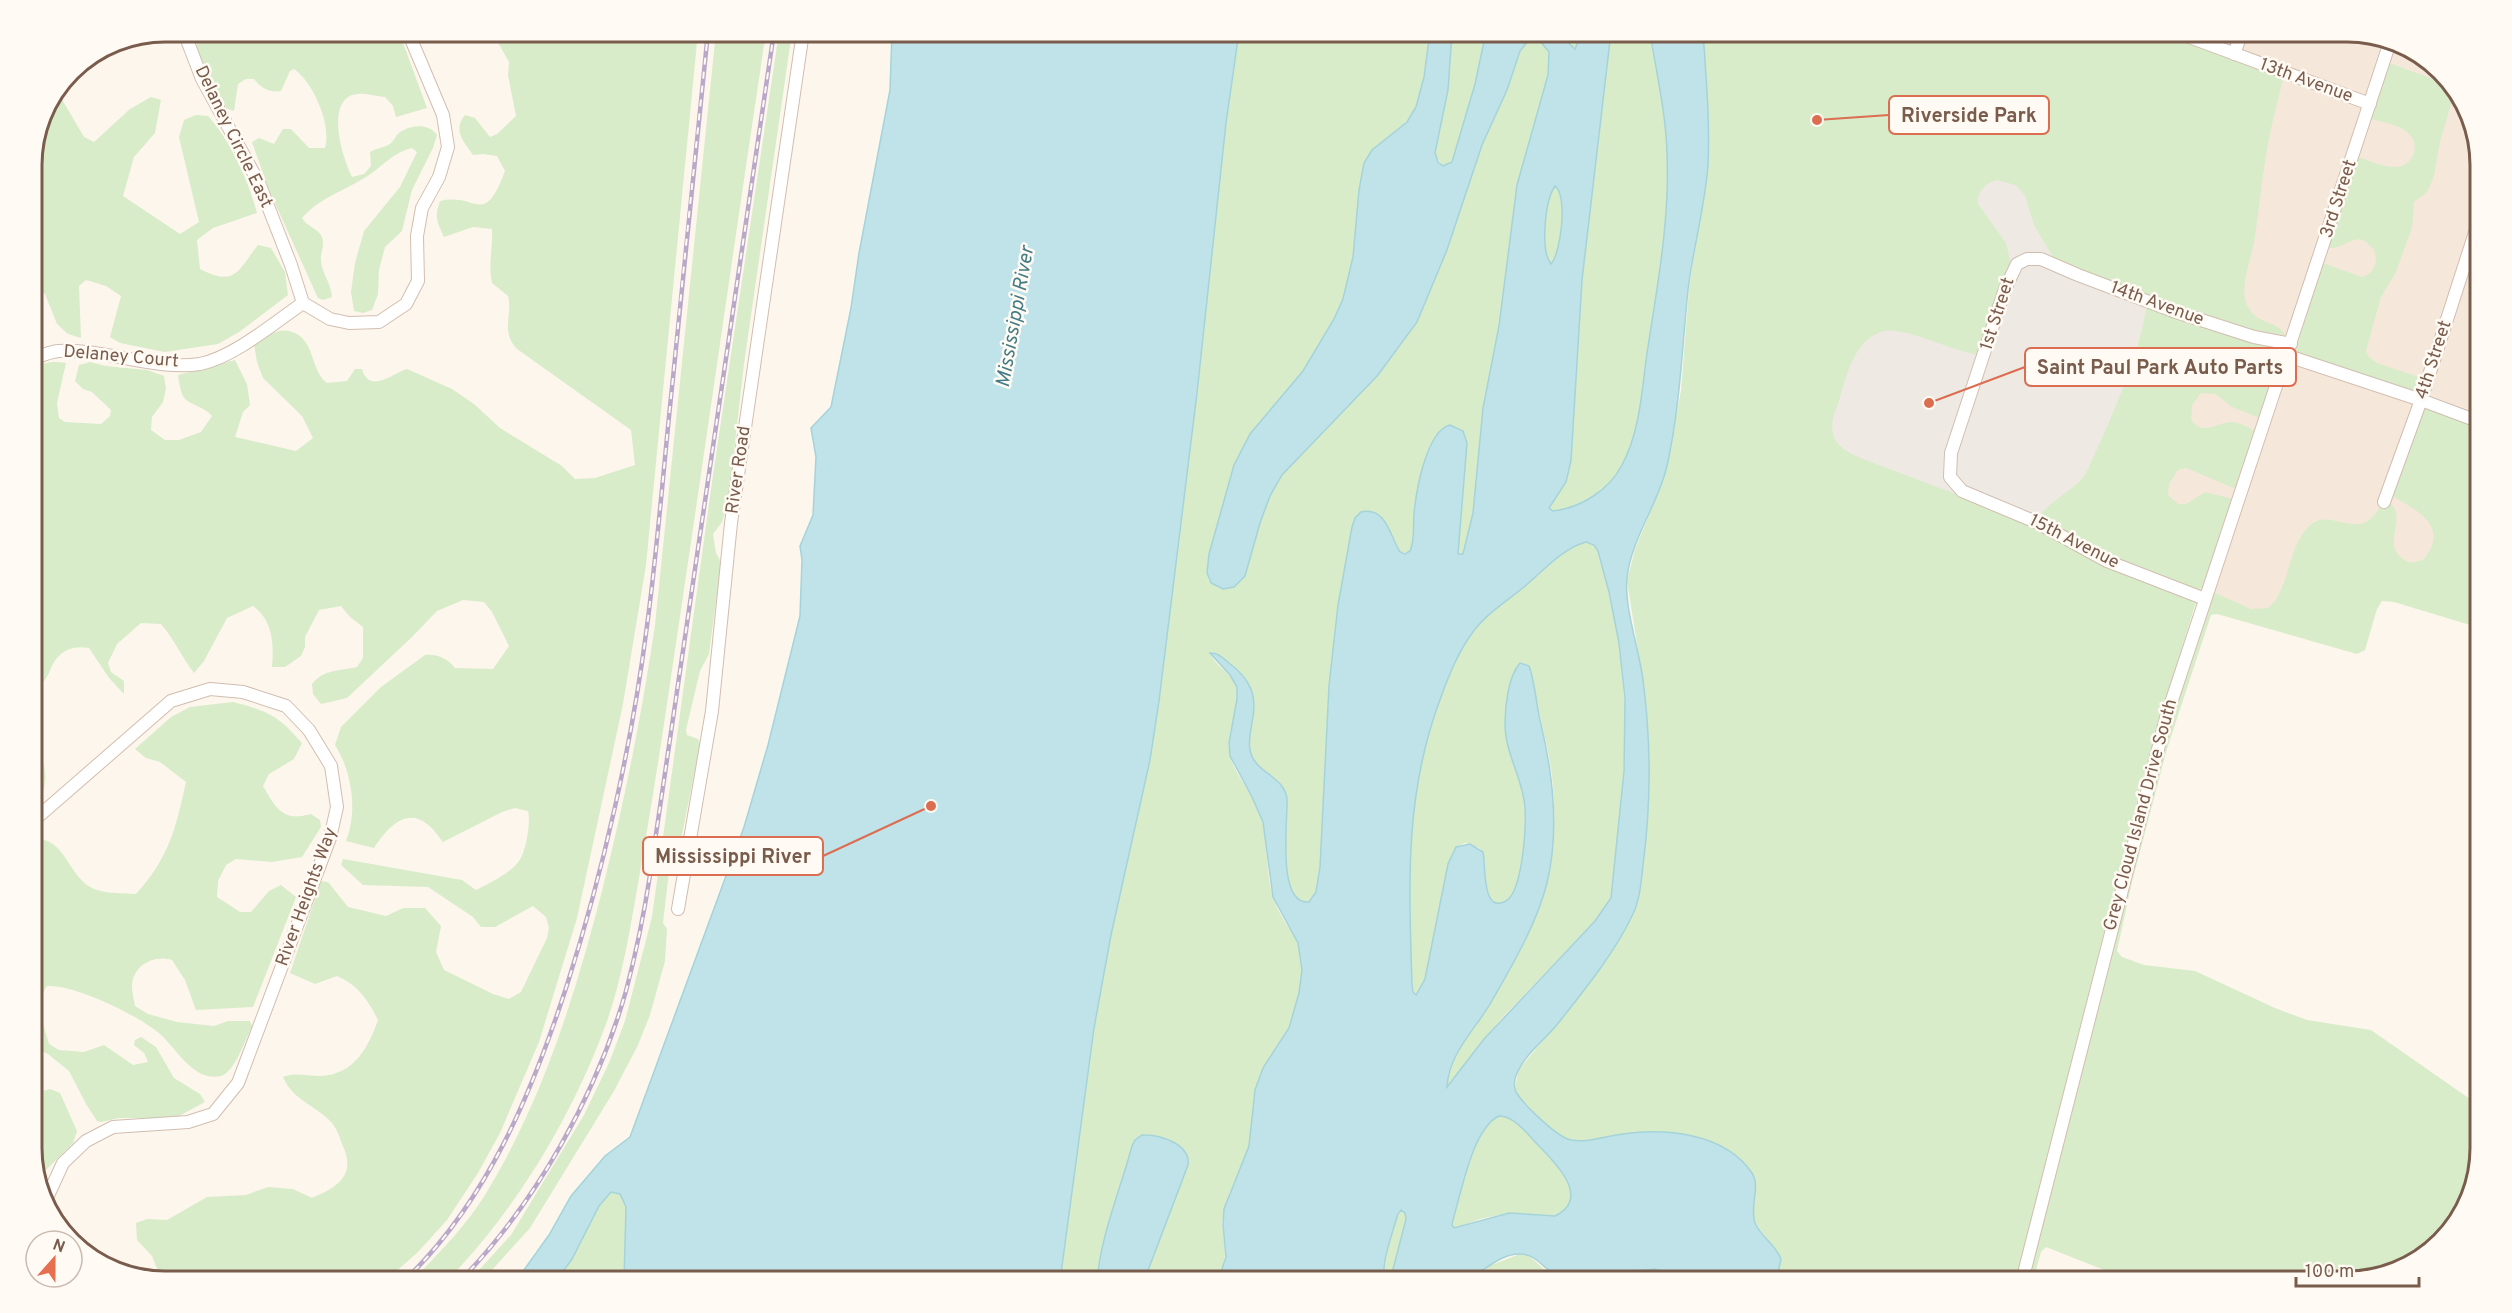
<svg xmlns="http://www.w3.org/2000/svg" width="2512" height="1313" viewBox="0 0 2512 1313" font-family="Overpass,sans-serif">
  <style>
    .residential { fill: #f5e8da }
    .industrial { fill: #efe9e4 }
    .green { fill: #d8ecc9 }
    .water { fill: #bfe3e8; stroke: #a5d3da; stroke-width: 1.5; fill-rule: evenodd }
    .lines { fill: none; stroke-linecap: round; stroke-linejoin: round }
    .minor-casing { stroke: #d1beb0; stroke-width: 14 }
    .minor { stroke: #fff; stroke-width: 12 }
    .rail-casing { stroke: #b9a8c9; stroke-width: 4.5 }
    .rail { stroke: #fffaf3; stroke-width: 2; stroke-dasharray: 7; stroke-linecap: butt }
    .labels { text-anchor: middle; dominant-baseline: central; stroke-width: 5; stroke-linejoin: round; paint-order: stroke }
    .street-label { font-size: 18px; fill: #7a5c4d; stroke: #fffaf3 }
    .water-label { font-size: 20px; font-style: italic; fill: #437c86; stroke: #fffaf3 }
    .rim { fill: none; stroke: #7a5c4d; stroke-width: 3 }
    .leader { fill: none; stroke: #dc6d51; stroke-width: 2 }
    .callout-dot { fill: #dc6d51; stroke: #fffaf3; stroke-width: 2 }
    .callout { fill: #fffaf3; stroke: #dc6d51; stroke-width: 2 }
    .callout-label { font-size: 20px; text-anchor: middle; font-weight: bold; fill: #7a5c4d }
  </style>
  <rect width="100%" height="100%" fill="#fdf6ec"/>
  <!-- residential -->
  <path class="residential" d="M2158,32H2347L2386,41L2195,608L2196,605L2126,573L2232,60Z
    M2395,43L2406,45L2458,91L2480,157V607L2363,563L2332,643L2211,597Z"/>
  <!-- industrial -->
  <path class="industrial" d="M1956,32H2158L2232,60L2071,545L1818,442Z"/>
  <!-- green -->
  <path class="green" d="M195,32H210L214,34L215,32H399L427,108L396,117L393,106L385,97C374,96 358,90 348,97C328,111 343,159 352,177L364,174L371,166L370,152C376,148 383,148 388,145C393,143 394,138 398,134C408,125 428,122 437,135L433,148L412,190L402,231L385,247L379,270L378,294L372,310L363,313L354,311L351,292L355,263L364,231L400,187L417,152L412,148C396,151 382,166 369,175C347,190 320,197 302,218C307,227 318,228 322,237C325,245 320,253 321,261C321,271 331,283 332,297L323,300L318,298L269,190L252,142L259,138L274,144L283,129H291L309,148H325C332,125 313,82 294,69L290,71L281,91C269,93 261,88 254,79H246L238,84L234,111L225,108L197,49Z
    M492,32H698L646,565L623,704L577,918L539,1042L500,1133L478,1173L447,1220L418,1252L385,1281H165L154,1279L158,1271L152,1256L137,1240L136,1223L147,1219L167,1220L207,1197L246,1195L268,1187L293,1189L312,1198C338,1187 357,1175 342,1144C340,1138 337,1129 332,1123C316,1105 293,1101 283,1077C296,1072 306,1076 320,1076C354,1075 368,1048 378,1020C368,1000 358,985 337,976L315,984L290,973L321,881L328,882L348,907L386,916L403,908H425L441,926L436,952L444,970L493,994L509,999L521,992L547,938L549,928L546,917L533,906L495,927H481L473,917L428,887L363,885L341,865L343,859L462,880L476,890C488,884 512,872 519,861C526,852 531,822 528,811L515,808L502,812L443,842C438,836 433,828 427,824C405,806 385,831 374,848L346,841C358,811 352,772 335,745L341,727L381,687L425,655C437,654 447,658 455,668L493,669L509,646L492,612L484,602L463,600L437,611L412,637L347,698L321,704L313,694L312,684C324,669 339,671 357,667L363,658V627L350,617L341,606L319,610L305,637V647L301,656L285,667H272C274,645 273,620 253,606L227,618L204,661L194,673C182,657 174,639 161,624L141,623L117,644L108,663L111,672L124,681V694L109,678L89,648C74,645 60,650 53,664C50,669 48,677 44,681C41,684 36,686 32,688V369C42,362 55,361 66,363L57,403L59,418L65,422L101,424L110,416L111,410L92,392L83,389L75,381L79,365L90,362L106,366L147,370L164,376L166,389L163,402L152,417L151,430L165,440H179L201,432L212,416C202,405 188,405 183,396C180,390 179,381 178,375L235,360L247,384L250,405L243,412L235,437L296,451L313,438L302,416L263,378L257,362L254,345C264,338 276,328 289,331C316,337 309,369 327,383L347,381L355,369H362C369,395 393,373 407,369L452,389L474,404L500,428L562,466L575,479L595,478L635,465L631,430L517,349C500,330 513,317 508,296L492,283C488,265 493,248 492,229L473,227L444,237C437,221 434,218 440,201C478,192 483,229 505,171L497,156L483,154L473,155C464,141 452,131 465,115L475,118L490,137L497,134L516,116L508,75L509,62Z
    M716,32H766C734,244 704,457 672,670C662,739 651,809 639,878C630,929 622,983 603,1032C569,1122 514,1212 447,1281H412C438,1254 465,1227 485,1195C542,1102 575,996 602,891C624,803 642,714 655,625Z
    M779,32H792L744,364L728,504L722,522L713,534L716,553L721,562L709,654L700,671L686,730L687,735L698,739L700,744L681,840L671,855L663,923L667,929L665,961L650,1015L638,1045L614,1091L530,1228L482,1281H469L511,1235L584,1115L609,1063L625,1021L652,917L712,482Z
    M1239,32H1430V38L1420,97L1412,115L1400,128L1372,150L1364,163L1359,190L1353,257L1343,299L1334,319L1303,371L1250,434L1234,465L1208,565V579L1211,583L1219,588L1234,587L1242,580L1260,523L1270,496L1282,475L1378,375L1417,322L1447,250L1482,145L1507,90L1520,51L1528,41L1537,40C1552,47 1549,60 1548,75L1517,185L1499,326L1483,408L1473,513L1465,550L1462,554H1458L1467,443L1465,435L1450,425C1415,436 1417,520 1411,549L1408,553L1400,552L1384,520L1374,512L1338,605L1329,686L1320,867L1316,892L1309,902C1277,905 1287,823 1287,803C1286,778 1256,775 1250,752C1246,738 1253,721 1254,706L1216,653L1210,652C1213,665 1233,673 1237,688C1242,708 1226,730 1229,751C1232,771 1249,788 1257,807C1271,838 1263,874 1276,905C1287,931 1304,939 1302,972C1300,994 1296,1018 1284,1037C1272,1057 1258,1072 1254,1097C1251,1114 1254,1131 1249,1147C1242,1169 1229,1188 1224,1211C1218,1238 1233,1249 1218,1281H1144L1189,1161L1183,1148L1147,1134C1139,1135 1135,1138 1132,1146L1105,1234L1097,1281H1060L1094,1028L1111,935L1150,760L1159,701L1197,393L1226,123Z
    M1452,32H1486L1475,84L1454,158L1449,164L1443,166L1435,156L1448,90Z
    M1557,32H1582L1576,48L1568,44Z
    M1611,32H1650C1658,72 1666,112 1667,153C1670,221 1657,290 1647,356C1642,392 1640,435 1621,467C1608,490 1579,511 1551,511L1548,509L1569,472L1571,461L1582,280Z
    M1703,32H2158L2283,79C2277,104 2270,130 2266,155C2261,184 2259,213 2254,242C2251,261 2239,286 2247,305C2257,326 2276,319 2285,335L2274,338L2152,300L2054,259L2034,225L2025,195L2015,185L1997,180C1985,183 1977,192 1978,204L2006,243L2011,264L2001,284L1978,355C1953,351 1904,327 1885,331C1855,337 1846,376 1839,401C1835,412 1829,425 1834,437C1838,447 1848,452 1858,457L2001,511L2194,599L2196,602L2145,770L2016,1281C2008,1281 2000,1282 1992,1281C1971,1277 1951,1267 1932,1281H1767L1778,1273L1781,1259L1754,1221L1753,1174C1721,1133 1666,1127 1618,1135C1603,1138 1583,1145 1568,1140C1553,1135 1522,1102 1515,1089L1518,1070L1565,1015L1617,942L1634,911L1639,893L1648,810V751L1643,682L1627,581L1635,549L1663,482L1681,391L1689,289L1708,164Z
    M2389,63L2439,81L2450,92L2451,104L2440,142L2434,176L2427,192L2414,202L2412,228L2396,272L2381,297L2366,351L2369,357L2377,363L2422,378L2418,389L2413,392L2297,354L2296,349L2323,263L2362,277C2375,274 2378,261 2374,250C2354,226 2349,250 2328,248L2358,157C2369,160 2382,167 2394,167C2411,168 2422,147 2409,134C2399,124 2383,122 2370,119Z
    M57,91L84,137L94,142L130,109L151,97L161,100L155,133L134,157L123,196L180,234L199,222L179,137L184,120L196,115L208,116C231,142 248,179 257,213L213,228L197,240L200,269C235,287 237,272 258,245L271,248L285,272L288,295L239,332L218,344L165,352L120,343L110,337L121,296L106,286L86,280L79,286L81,338L68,334L57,324L45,294L32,284V157L42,114Z
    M1556,185C1566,199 1562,252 1551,264C1541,251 1544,197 1556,185Z
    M2147,305L2279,347L2281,353L2260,418L2232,407L2216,394L2201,393L2192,405L2191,420C2204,437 2216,422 2232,422C2240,422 2249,428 2256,431L2236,489L2186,468L2178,470L2169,484L2168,495L2178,504H2186L2205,492L2233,499L2203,587L2198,591L2116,561L2038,518C2050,500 2072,492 2085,475C2109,425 2138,359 2147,305Z
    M2423,407L2480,425V470L2470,517L2472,525L2480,531V628L2394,602L2382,601L2377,609L2365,650L2357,654L2217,614L2211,615L2167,749L2132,882L2117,951L2122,957L2144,965L2195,971L2275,1008L2307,1020L2371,1030L2480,1106V1148L2467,1207L2421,1259L2347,1281H2132L2046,1247L2041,1252L2033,1281H2028L2174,708L2213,592L2251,609L2268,608C2289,593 2287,546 2310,525C2325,512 2343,526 2360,524C2374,522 2376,508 2387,501C2413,518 2374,546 2410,563L2423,560C2452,526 2415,509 2390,495Z
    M1583,542L1594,545L1601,556L1619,643L1626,721L1622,800L1611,898L1595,921L1500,1020L1447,1086C1453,1046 1484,1018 1502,983C1517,953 1534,923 1544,891C1555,856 1556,813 1552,777C1548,741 1536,705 1530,669L1518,665L1516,668C1510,686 1505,706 1505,726C1506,751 1518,772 1524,796C1528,815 1524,891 1506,901C1481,914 1486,863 1483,852L1479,848L1465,843L1456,847L1448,864L1425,979L1416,995L1414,994L1412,985C1409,883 1404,795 1441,697C1449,674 1459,650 1473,631C1487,614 1508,600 1525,586C1543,571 1562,552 1583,542Z
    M233,702C268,711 278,715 302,743L294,759L269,774L263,786C276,808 282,822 311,814L320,820L321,827L302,857L272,862L236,859L226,865L218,881L217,897L240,912H251L269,891L281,885L296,897L253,1007L196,1010L185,980L172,960C153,954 132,966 132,987C132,993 134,1000 135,1006L148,1014L177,1022L214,1026L228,1021H250L252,1026C246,1038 235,1072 221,1076C193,1082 177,1049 160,1034C140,1016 74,984 47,986C35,1003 44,1026 49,1044L59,1050L84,1052L104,1045L133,1065L148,1062L144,1053L134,1045L135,1040L141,1037L156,1047L174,1078L200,1094L205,1102L179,1116L167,1118H119L101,1122L97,1121L86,1104L69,1071L48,1054L32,1047V941L38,936L41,918L32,905V839C67,836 67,878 94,889C106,894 124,893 136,894C169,858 176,828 186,782L160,762L146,758L135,749L171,717L190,707Z
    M32,737C45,756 54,790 32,806Z
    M50,1089L60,1093L77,1131L73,1143L46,1170L35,1166L32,1157V1094Z
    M1499,1116C1515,1116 1528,1135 1539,1146C1555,1163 1592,1198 1555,1216L1509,1213L1480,1219L1456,1228L1453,1227L1454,1216C1463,1189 1472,1129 1499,1116Z
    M610,1192L620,1194L626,1207L624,1281H556L572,1259L599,1206Z
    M1402,1210L1405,1213L1406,1219L1390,1281H1385C1382,1270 1394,1217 1402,1210Z
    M1520,1254C1535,1256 1539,1268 1551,1274C1577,1286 1626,1271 1655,1269L1667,1273L1676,1281H1463L1481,1269Z"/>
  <!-- water -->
  <path class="water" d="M892,32H1239L1226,123L1197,393L1159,701L1150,760L1111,935L1094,1028L1060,1281H624L626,1207L620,1194L611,1192L599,1206L572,1259L556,1281H516L549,1235L571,1196L605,1156L630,1137L744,827L768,745L800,616L802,560L800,546L813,515L816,457L811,428L831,407L851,308L859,253L890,90Z
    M1430,32H1452L1448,90L1435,153L1438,162L1443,166L1452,162L1475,84L1486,32H1557L1575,49L1582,32H1611L1582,280L1571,461L1566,482L1549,508L1553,511C1581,508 1609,490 1622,465C1640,432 1642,389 1647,353C1657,288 1670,220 1667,154C1666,112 1656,72 1650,32H1703C1706,76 1710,121 1708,165C1705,207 1693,248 1688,290C1682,349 1680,407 1667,466C1658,505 1631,539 1627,578C1624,607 1639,649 1643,680C1651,741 1651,805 1643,865C1641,883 1640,900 1632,916C1614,954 1582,993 1556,1026C1544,1040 1526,1054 1518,1071C1515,1077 1513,1085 1516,1092C1524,1105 1558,1138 1571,1140C1588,1143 1606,1136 1623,1134C1666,1128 1725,1133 1752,1173C1761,1187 1749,1207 1755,1223C1761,1237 1776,1245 1781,1259L1778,1273L1767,1281H1676L1667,1273L1655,1269L1564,1278C1547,1275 1538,1254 1521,1254C1499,1253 1482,1274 1464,1281C1455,1284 1403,1281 1390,1281L1406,1219L1405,1213L1401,1210L1398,1214C1393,1231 1380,1266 1385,1281H1218L1226,1257L1223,1225L1224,1209L1249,1146L1255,1090L1263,1068L1289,1028L1299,993L1302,970L1298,943L1273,897L1263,822L1252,797L1230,756L1229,743L1237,699V687L1230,675L1210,653C1217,652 1223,658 1229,663C1250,679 1258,695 1252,722C1251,731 1248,740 1250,750C1254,773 1285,776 1287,799C1288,820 1276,905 1309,902L1316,892L1320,867L1329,686L1338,605L1352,527L1355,518L1361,512C1386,506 1390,536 1400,552L1405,554L1410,551C1415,540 1413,526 1414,514C1416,492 1426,431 1450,425L1463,431L1467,443L1458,554H1463L1473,513L1483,408L1499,326L1517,185L1548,75L1549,52L1540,41H1528L1520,51L1507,90L1482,145L1447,250L1417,322L1378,375L1282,475L1270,496L1260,523L1245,576L1234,587L1223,589L1211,583L1207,573L1209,554L1234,465L1250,434L1303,371L1334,319L1343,299L1353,257L1359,190L1364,163L1372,150L1407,122L1416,107L1424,77ZM1555,186C1568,195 1561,253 1551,264C1540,250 1545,200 1555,186ZM1586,542L1594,545L1598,551L1609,592L1619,643L1625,699L1624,771L1611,898L1595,921L1484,1039L1447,1087C1449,1052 1477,1028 1493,999C1513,964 1537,923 1547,883C1560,829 1553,773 1540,720C1536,703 1535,682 1529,666L1520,663C1508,676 1505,707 1505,724C1505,751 1520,774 1524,800C1528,818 1523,891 1506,901C1481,915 1486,863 1483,852L1470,844L1456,847L1448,864L1425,979L1416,995L1413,992L1412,985C1409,884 1404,794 1441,697C1449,675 1458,652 1473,632C1486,614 1507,601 1524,587C1542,572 1563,548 1586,542ZM1499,1116C1515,1116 1528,1135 1539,1146C1555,1163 1592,1198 1555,1216L1509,1213L1454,1228L1452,1225L1454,1216C1462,1190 1473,1128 1499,1116Z
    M1142,1135C1159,1134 1191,1144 1188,1165L1144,1281H1097C1101,1234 1120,1191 1132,1146L1135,1140Z"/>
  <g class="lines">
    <defs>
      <path id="minor" d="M184,32L202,79L259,183L291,265L303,303L330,319L349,323L379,322L406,304L418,281L417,236L422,208L439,177L448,147L443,115L408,32
        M2176,32L2370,104
        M2234,54L2242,32
        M2288,356L2421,400L2480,422
        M32,359C40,356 49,352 58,351C104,348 156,371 200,364C234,357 274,323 303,303
        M2384,502L2421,400L2480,217
        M2205,599L2107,561L2036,522L1962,491L1950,477L1951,453L2005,289L2017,264L2027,259H2041L2078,275L2173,311L2254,337L2291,344
        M32,822L171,701L210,689L243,692L286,706L309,730L331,766L337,807L330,838L238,1083L213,1114L188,1122L113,1127L86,1141L63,1163L46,1200
        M678,909L712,711L731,523L803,32
        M2022,1281L2166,718L2390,42"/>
    </defs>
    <!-- minor casing -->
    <use href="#minor" class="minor-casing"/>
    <!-- minor -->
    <use href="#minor" class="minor"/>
    <defs>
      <path id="rail" d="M404,1281C487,1202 532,1093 567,985C603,872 632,744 647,626C658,544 664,461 673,378C684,262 696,147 708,32
        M460,1281C536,1203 596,1096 626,991C636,953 644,914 650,875L774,32"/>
    </defs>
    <!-- rail casing -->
    <use href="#rail" class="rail-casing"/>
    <!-- rail -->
    <use href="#rail" class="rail"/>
  </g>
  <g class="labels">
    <!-- street labels -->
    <g class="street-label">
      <text transform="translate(2306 81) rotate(20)">13th Avenue</text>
      <text transform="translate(233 137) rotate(64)">Delaney Circle East</text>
      <text transform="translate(2339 199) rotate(-72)">3rd Street</text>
      <text transform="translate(2157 304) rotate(20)">14th Avenue</text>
      <text transform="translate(1998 314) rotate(-72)">1st Street</text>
      <text transform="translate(121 357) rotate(5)">Delaney Court</text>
      <text transform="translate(2434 360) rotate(-72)">4th Street</text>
      <text transform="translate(739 470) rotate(-82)">River Road</text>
      <text transform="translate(2074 542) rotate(27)">15th Avenue</text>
      <text transform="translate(2141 815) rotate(-75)">Grey Cloud Island Drive South</text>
      <text transform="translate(307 897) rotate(-70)">River Heights Way</text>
    </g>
    <!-- water labels -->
    <g class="water-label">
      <text transform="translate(1016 317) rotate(-80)">Mississippi River</text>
    </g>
  </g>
  <!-- crop -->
  <path d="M0 0H2512V1313H0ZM165 42H2347A123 123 0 0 1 2470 165V1148A123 123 0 0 1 2347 1271H165A123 123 0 0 1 42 1148V165A123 123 0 0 1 165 42Z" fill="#fffaf3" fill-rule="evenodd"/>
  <path class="rim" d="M165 42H2347A123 123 0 0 1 2470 165V1148A123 123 0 0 1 2347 1271H165A123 123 0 0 1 42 1148V165A123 123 0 0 1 165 42Z"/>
  <!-- callouts -->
  <path class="leader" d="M1817 120L1889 115M1929 403L2025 367M931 806L823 856"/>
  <g class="callout-dot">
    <circle cx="1817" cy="120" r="6"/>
    <circle cx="1929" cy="403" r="6"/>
    <circle cx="931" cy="806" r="6"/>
  </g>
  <g class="callout">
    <rect x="1889" y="96" width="160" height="38" rx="6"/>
    <rect x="2025" y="348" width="271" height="38" rx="6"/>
    <rect x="643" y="837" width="180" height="38" rx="6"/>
  </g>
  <g class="callout-label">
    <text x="1969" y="122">Riverside Park</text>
    <text x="2160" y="374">Saint Paul Park Auto Parts</text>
    <text x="733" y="863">Mississippi River</text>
  </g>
  <!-- north arrow -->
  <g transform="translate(54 1259) rotate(21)"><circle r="28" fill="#fffaf3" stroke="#cabbb1" stroke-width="1.5"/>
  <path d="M0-4.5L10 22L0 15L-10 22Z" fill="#e76f51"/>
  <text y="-9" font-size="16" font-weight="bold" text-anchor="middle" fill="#7a5c4d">N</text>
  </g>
  <!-- scale -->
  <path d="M2296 1277v9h123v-9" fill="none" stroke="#7a5c4d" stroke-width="3"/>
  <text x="2305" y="1277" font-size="18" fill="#7a5c4d" stroke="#fffaf3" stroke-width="4.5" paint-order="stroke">100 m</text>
</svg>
